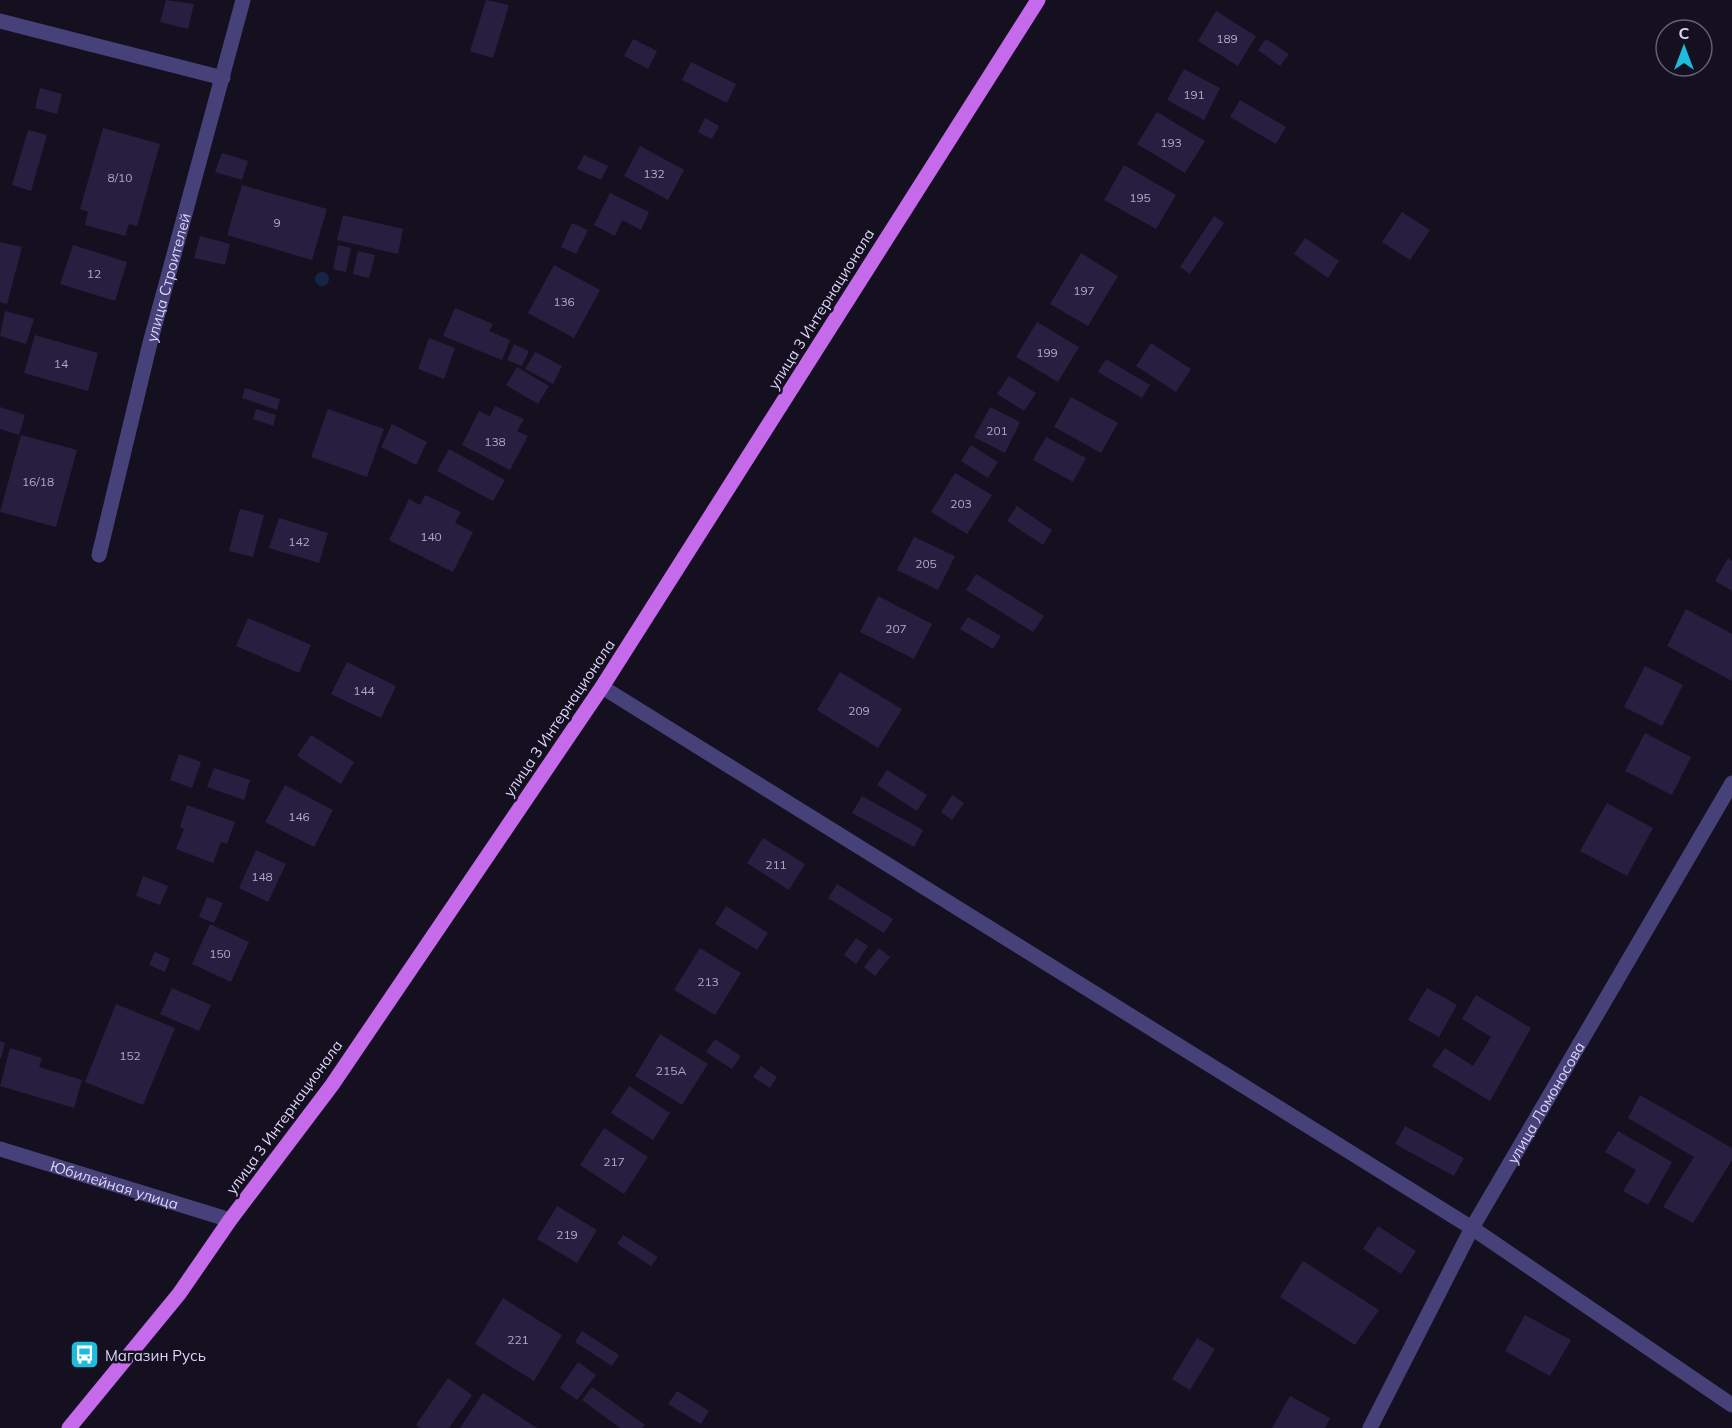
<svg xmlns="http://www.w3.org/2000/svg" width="1732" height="1428" viewBox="0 0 1732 1428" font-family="Mulish,sans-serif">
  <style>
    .water { fill: #162545 }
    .building { fill: #271f3f }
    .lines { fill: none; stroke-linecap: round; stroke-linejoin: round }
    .street { stroke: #474179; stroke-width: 15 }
    .primary { stroke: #c46aeb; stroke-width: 15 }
    .labels { text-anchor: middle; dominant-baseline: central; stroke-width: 5; stroke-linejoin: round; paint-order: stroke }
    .number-label { font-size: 12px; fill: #afa8ca }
    .street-label { font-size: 15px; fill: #dcd5f9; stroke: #141020 }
    .poi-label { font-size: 15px; fill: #dcd5f9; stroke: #141020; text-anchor: start }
  </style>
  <rect width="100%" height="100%" fill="#141020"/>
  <!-- water -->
  <path class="water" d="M315 279a7 7 0 1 1 14 0a7 7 0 1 1-14 0Z"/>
  <!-- building -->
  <path class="building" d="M166,0L194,4L188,29L160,22Z
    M486,0L509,5L493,58L470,51Z
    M1216,11L1256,36L1238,66L1198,41Z
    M633,39L657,51L648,69L624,56Z
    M1266,39L1289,54L1280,66L1258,50Z
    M691,62L736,84L727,103L682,80Z
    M1184,69L1220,88L1204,120L1167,100Z
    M40,88L62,94L57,114L35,108Z
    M1240,100L1286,127L1276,144L1230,117Z
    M1157,112L1205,141L1185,173L1137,144Z
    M705,118L719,126L712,139L698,132Z
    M103,128L160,144L137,226L129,224L125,236L85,225L88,212L80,209Z
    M28,130L47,135L31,191L12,185Z
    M640,146L684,170L668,200L624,176Z
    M222,153L248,161L242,180L215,172Z
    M584,155L608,166L601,180L577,169Z
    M1124,165L1176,195L1156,229L1104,200Z
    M242,185L327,209L312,260L227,235Z
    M610,193L649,212L641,230L622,220L615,236L594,225Z
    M1402,212L1430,230L1410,260L1382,242Z
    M343,215L403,229L398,254L337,240Z
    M1214,216L1224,223L1190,274L1180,267Z
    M572,223L588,230L576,254L561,247Z
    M200,236L230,244L225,265L194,258Z
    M1305,238L1339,261L1328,278L1294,254Z
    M0,242L22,247L7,304L0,302Z
    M73,245L127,262L115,301L60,284Z
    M338,245L351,248L346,272L333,269Z
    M358,251L375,255L369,278L353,274Z
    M1081,253L1118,276L1088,326L1050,304Z
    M554,265L600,290L574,338L528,313Z
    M455,308L493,324L489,331L510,340L502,360L443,336Z
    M5,311L34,319L26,344L0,336Z
    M1037,322L1079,347L1058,382L1016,357Z
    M35,335L98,353L88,391L24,373Z
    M429,338L455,348L444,379L418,369Z
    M1151,343L1191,369L1176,392L1136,366Z
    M514,344L529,351L522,366L507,360Z
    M535,352L562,366L553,384L525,369Z
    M1106,359L1150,385L1142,398L1098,372Z
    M517,367L549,386L538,404L506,385Z
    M1009,376L1036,393L1024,411L997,394Z
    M245,388L280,399L277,410L242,398Z
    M1071,397L1118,423L1101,453L1054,427Z
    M495,406L524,419L517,431L528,436L510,470L462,445L479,411L490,416Z
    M0,407L25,415L19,435L0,429Z
    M990,407L1020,422L1005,453L974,437Z
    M256,409L276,415L273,426L253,419Z
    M328,409L384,429L367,477L311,457Z
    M392,424L427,442L416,465L381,447Z
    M21,435L77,450L56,527L0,512Z
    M1046,437L1086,458L1073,482L1033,460Z
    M971,445L998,462L988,478L961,461Z
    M449,449L505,480L493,501L437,471Z
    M955,473L992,495L967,534L931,512Z
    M425,495L461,512L455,523L473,532L453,572L389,540L409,499L420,505Z
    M1017,506L1052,530L1043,545L1007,521Z
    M240,509L264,515L253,557L229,551Z
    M279,518L328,533L319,563L269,548Z
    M914,537L955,556L938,590L897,570Z
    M1728,558L1732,561V591L1715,581Z
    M976,574L1044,616L1033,632L966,590Z
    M878,596L932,624L914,659L860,632Z
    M1686,609L1732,634V681L1667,646Z
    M968,617L1001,636L993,649L960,629Z
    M248,618L311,645L299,673L236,646Z
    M347,662L396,686L381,718L331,694Z
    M1645,666L1683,685L1662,726L1624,707Z
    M840,672L902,709L878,748L817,710Z
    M1645,733L1691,757L1672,795L1625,771Z
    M311,735L354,762L341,784L297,756Z
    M179,754L201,762L192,788L170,780Z
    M214,768L250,780L244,800L207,787Z
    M887,770L927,795L917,811L877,785Z
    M285,785L333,810L314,847L265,822Z
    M952,795L964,803L952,820L941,812Z
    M862,796L923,830L914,847L852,813Z
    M1607,803L1653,828L1627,876L1580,851Z
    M187,805L235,822L227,844L221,842L213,863L176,849L184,829L180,827Z
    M763,838L805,864L789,890L747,863Z
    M256,850L286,864L268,902L239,888Z
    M143,876L168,886L160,905L136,896Z
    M837,884L893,919L884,933L828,898Z
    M207,897L223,903L214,923L199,917Z
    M726,906L768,933L757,950L715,924Z
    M210,924L249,942L231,982L192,964Z
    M856,938L868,946L856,964L844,955Z
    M700,948L741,973L715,1015L674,990Z
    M879,948L890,957L875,976L864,967Z
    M155,952L170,959L165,972L149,965Z
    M172,988L211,1005L199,1031L160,1014Z
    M1427,988L1457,1005L1439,1037L1408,1020Z
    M1476,995L1531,1028L1490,1101L1432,1066L1445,1048L1473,1066L1491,1037L1462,1019Z
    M116,1004L175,1028L143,1105L85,1082Z
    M660,1034L708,1064L682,1105L635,1076Z
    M715,1039L741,1056L732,1069L706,1052Z
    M0,1041L5,1043L1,1058H0Z
    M10,1048L42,1058L39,1067L82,1080L74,1108L0,1086Z
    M761,1066L777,1077L770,1088L753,1077Z
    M629,1086L670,1113L653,1140L611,1113Z
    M1640,1095L1732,1148V1160L1693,1223L1663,1207L1694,1157L1628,1118Z
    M1405,1126L1464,1158L1454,1176L1395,1144Z
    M604,1128L648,1157L624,1194L580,1165Z
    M1618,1131L1672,1162L1648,1205L1623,1191L1636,1170L1605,1152Z
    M557,1206L597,1230L577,1263L537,1239Z
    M1378,1226L1416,1251L1401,1274L1363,1249Z
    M623,1235L658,1257L651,1266L617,1244Z
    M1303,1261L1379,1310L1355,1345L1280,1297Z
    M503,1298L562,1335L534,1381L475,1344Z
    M1525,1315L1571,1340L1550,1376L1505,1351Z
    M582,1331L619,1355L612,1366L575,1342Z
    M1197,1338L1215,1349L1190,1390L1172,1379Z
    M578,1362L596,1375L577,1400L560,1388Z
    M448,1378L472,1395L449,1428H420L416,1425Z
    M592,1387L645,1425L642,1428H620L582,1400Z
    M677,1391L709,1411L701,1424L668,1404Z
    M483,1393L537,1428H460Z
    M1290,1396L1330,1418L1325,1428H1272Z"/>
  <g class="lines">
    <!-- street -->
    <g class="street">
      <path d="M0,21L223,78"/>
      <path id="s1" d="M99,555L150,343L243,0"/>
      <path d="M602,687L1472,1228L1732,1405"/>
      <path id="s2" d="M0,1149L230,1220"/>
      <path id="s3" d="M1370,1428L1472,1228L1732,783"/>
    </g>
    <!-- primary -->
    <path class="primary" d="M69,1428L179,1294L230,1220L332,1085L602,687L1038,0"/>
  </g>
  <!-- icons -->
  <defs>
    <symbol id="bus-square" viewBox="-11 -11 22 22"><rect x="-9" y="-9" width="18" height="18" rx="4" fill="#1dbcdd" stroke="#141020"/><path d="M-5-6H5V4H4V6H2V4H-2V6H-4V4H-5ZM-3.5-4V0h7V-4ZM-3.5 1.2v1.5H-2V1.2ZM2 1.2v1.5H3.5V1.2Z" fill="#fff"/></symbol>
  </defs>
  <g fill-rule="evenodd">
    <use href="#bus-square" x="68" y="1338" width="33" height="33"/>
  </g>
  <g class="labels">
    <!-- number labels -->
    <g class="number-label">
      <text x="1227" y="38">189</text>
      <text x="1194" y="94">191</text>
      <text x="1171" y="142">193</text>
      <text x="654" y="173">132</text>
      <text x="120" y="177">8/10</text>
      <text x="1140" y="197">195</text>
      <text x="277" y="222">9</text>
      <text x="94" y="273">12</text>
      <text x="1084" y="290">197</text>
      <text x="564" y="301">136</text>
      <text x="1047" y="352">199</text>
      <text x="61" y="363">14</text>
      <text x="997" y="430">201</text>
      <text x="495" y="441">138</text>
      <text x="38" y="481">16/18</text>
      <text x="961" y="503">203</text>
      <text x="431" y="536">140</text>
      <text x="299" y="541">142</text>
      <text x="926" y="563">205</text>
      <text x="896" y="628">207</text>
      <text x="364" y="690">144</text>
      <text x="859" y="710">209</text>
      <text x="299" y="816">146</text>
      <text x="776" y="864">211</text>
      <text x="262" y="876">148</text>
      <text x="220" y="953">150</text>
      <text x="708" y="981">213</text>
      <text x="130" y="1055">152</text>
      <text x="671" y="1070">215А</text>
      <text x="614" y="1161">217</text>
      <text x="567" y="1234">219</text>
      <text x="518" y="1339">221</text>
    </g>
    <!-- street labels -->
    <g class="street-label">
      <text stroke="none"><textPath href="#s1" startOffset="286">улица Строителей</textPath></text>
      <text transform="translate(821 309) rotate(-58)">улица 3 Интернационала</text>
      <text transform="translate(559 718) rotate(-56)">улица 3 Интернационала</text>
      <text stroke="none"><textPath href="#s3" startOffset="370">улица Ломоносова</textPath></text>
      <text transform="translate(284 1117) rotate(-54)">улица 3 Интернационала</text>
      <text stroke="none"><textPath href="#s2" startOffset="120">Юбилейная улица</textPath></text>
    </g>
    <!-- poi labels -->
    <g class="poi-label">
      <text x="105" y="1355">Магазин Русь</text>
    </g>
  </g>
  <!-- north arrow -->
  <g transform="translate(1684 48)"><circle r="28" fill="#141020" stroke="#645f77" stroke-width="1.5"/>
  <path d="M0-4.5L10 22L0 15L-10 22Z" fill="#1dbcdd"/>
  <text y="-9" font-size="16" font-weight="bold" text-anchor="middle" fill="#dcd5f9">С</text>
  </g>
</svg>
